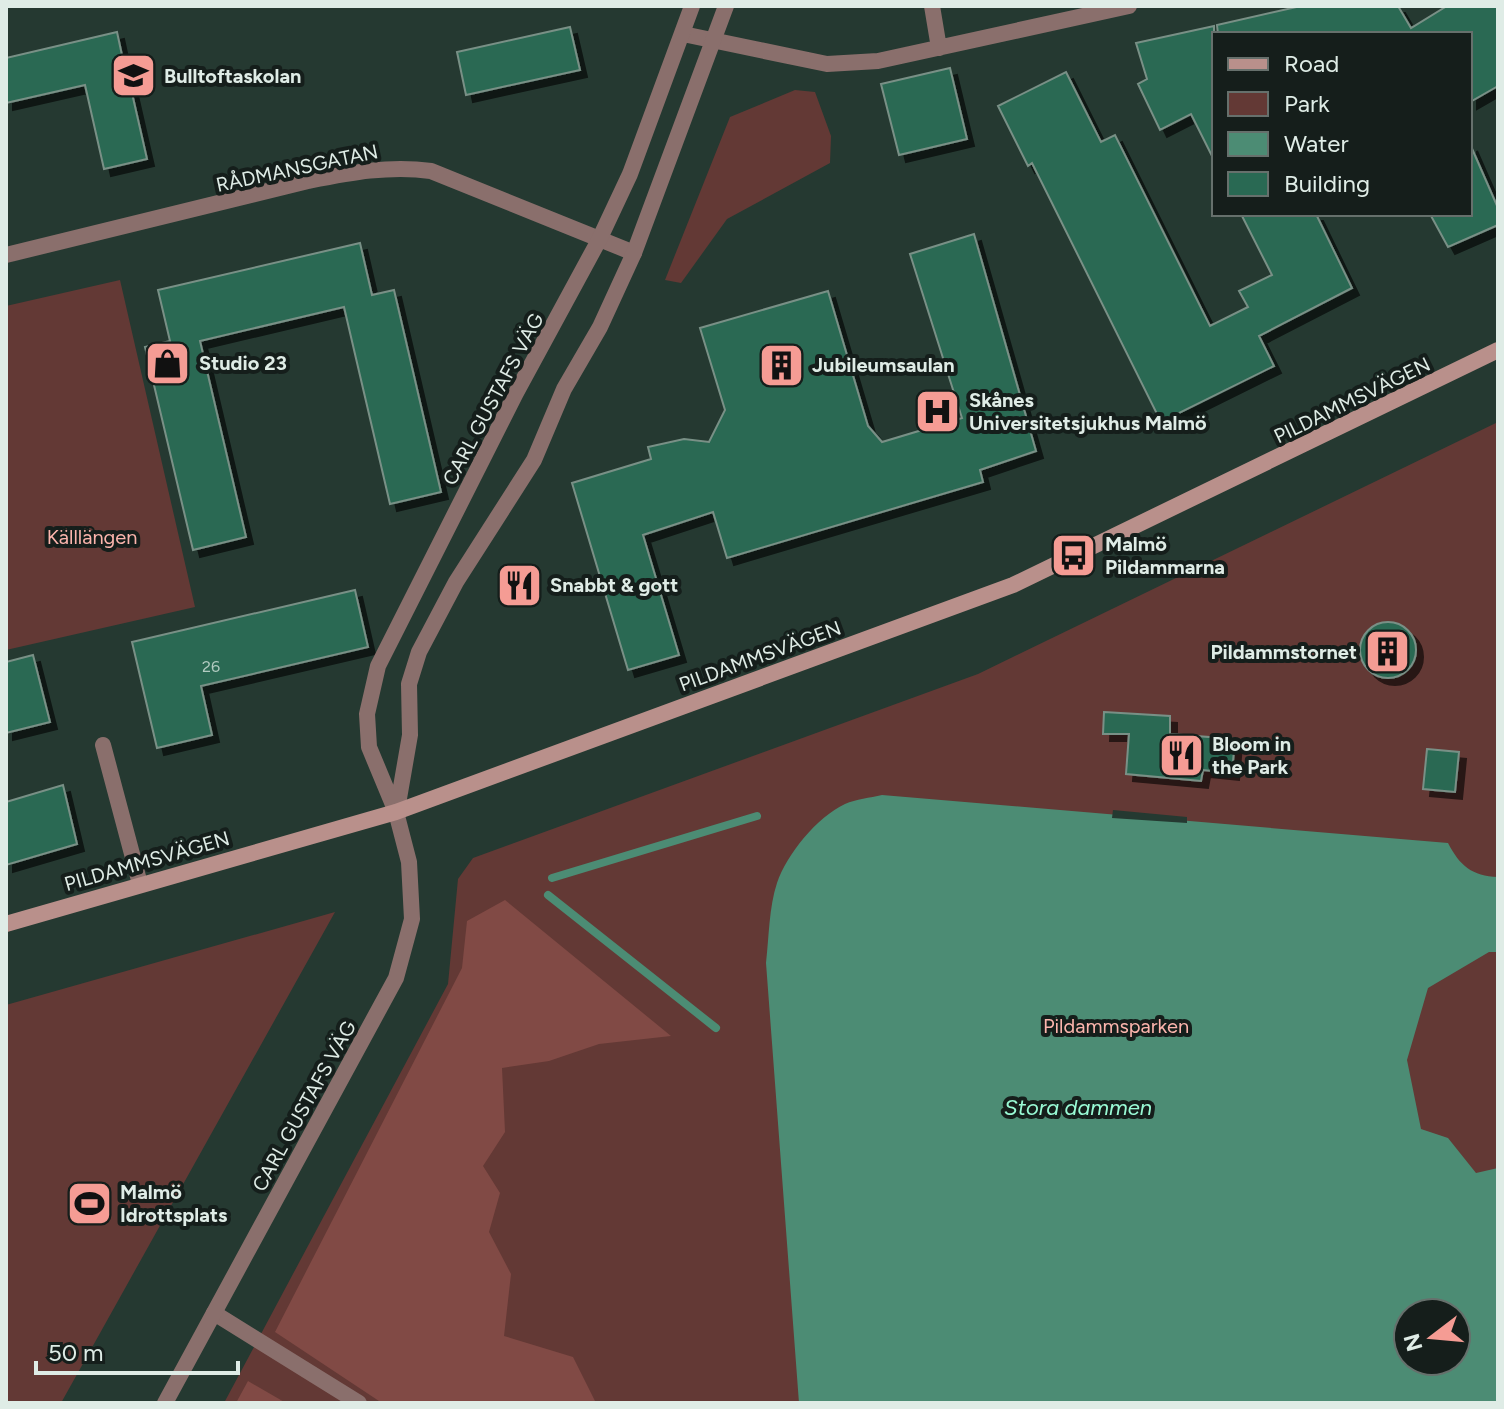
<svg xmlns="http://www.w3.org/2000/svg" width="1504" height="1409" viewBox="0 0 1504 1409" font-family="Figtree,sans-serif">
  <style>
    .green { fill: #633935; fill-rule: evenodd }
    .forest { fill: #814a45 }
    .water { fill: #4c8c74; fill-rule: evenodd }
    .pier { fill: #253931 }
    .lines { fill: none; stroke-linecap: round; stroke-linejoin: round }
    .stream { stroke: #4c8c74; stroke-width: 8 }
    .building { fill: #296953; stroke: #799086; stroke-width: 2; filter: url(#shadow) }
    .pedestrian { stroke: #8a6f6c; stroke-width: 16 }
    .minor { stroke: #8a6f6c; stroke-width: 16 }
    .tertiary { stroke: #8a6f6c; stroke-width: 16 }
    .secondary { stroke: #b9908b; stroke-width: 16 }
    .labels { text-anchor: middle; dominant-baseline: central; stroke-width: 8; stroke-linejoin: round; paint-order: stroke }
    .number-label { font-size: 16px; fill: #b2cbc1 }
    .poi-label { font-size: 20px; font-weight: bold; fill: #dfece6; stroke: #151e1b; text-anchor: start }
    .street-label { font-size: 20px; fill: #dfece6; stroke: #151e1b }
    .park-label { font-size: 20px; fill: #fcb5ad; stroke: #151e1b }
    .water-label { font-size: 22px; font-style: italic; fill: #99fad5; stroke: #151e1b }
  </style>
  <defs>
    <filter id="shadow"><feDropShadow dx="7" dy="7" stdDeviation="0" flood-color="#0009"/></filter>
  </defs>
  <rect width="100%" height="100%" fill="#253931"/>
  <!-- green -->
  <path class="green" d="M795,90L815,92L831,136L830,163L727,219L681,283L665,280L730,117Z
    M120,280L195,607L6,650V306Z
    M1498,422V1403H224L448,984L458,879L473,858L978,674ZM1408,1313H1456V1361H1408Z
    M335,912L61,1403H6V1005Z"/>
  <!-- forest -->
  <path class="forest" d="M505,900L671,1036L599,1044L549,1061L502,1068L505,1132L483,1166L500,1193L489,1232L511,1274L504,1336L573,1357L596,1403H382L275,1332L462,968L467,921Z
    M248,1381L286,1403H236Z"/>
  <!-- water -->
  <path class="water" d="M882,795L1448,843C1460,866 1472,876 1498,877V952H1489L1428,988L1407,1060L1421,1129L1448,1138L1476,1173L1498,1168V1403H799L766,963C769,937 769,907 777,883C787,854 817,817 845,804C856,799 870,798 882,795ZM1408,1313H1456V1361H1408Z"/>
  <!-- pier -->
  <path class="pier" d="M1113,810L1187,817V823L1112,818Z"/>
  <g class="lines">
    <!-- stream -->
    <path class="stream" d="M552,878L757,816
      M548,895L716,1028"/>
  </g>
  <!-- building -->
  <path class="building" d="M1301,6H1398L1411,28L1447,6H1498V86L1470,102V34H1218L1217,25Z
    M1214,26V160L1191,114L1160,130L1138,84L1147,79L1136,43Z
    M570,27L580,70L466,95L457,52Z
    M117,32L123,60L136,57L140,78L129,80L147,159L104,169L85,85L6,103V58Z
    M950,68L967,139L899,155L881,84Z
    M1066,72L1101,142L1115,135L1210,326L1248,307L1239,291L1272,275L1241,214H1316L1352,288L1259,336L1274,366L1161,422L1032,163L1028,166L998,106Z
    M1470,144L1498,208V225L1448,247L1430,214H1470Z
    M974,234L1036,451L980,470L983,482L727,558L713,512L643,535L679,655L628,670L572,483L651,459L648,447L684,439L709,442L725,410L700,328L828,291L868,426L882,442L962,418L910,254Z
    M360,243L372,295L394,290L441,492L390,504L344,307L200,341L246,537L193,550L145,347L170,341L158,290Z
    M355,590L368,647L201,686L212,735L157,748L132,642Z
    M1360 650a28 28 0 1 1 56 0a28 28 0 1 1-56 0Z
    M33,655L50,722L6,733V662Z
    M1104,712L1170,716V734L1235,739L1232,773L1203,770L1201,781L1126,774L1129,734H1103Z
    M1427,749L1459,752L1455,792L1423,789Z
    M63,785L77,844L6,865V802Z"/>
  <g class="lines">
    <!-- pedestrian -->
    <path class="pedestrian" d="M103,745L140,884"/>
    <!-- minor -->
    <path class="minor" d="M932,6L939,48
      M683,34L827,64L878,61L1129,6
      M6,255L308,181C349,173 389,165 431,171L634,253
      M214,1313L359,1403"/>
    <!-- tertiary -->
    <path class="tertiary" d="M397,810L410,735L409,684L419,652L456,582L534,460L564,389L600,327L634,253L726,6
      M165,1403L396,978L412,919L409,862L396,812L369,747L367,714L378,666L516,393L599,240L630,174L692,6"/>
    <!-- secondary -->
    <path class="secondary" d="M6,924L396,812L1013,585L1498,350"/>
  </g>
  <!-- icons -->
  <defs>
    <symbol id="school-square" viewBox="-11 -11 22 22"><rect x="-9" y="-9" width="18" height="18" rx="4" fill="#f59c94" stroke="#151e1b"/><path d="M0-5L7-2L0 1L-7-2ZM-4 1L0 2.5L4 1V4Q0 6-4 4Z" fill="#111"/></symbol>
    <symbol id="shop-square" viewBox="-11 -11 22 22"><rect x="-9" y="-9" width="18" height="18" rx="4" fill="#f59c94" stroke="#151e1b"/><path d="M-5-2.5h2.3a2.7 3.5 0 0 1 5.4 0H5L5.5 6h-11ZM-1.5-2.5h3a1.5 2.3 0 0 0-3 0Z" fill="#111"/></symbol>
    <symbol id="building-square" viewBox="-11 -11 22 22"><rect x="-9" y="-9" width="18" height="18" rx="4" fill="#f59c94" stroke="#151e1b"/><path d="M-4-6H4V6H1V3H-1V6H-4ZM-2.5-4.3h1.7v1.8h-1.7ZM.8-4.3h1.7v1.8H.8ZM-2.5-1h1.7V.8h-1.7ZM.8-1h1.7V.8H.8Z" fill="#111"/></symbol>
    <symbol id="hospital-square" viewBox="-11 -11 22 22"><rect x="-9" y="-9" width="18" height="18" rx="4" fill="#f59c94" stroke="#151e1b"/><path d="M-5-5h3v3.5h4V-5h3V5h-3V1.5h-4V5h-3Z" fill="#111"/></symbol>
    <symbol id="bus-square" viewBox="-11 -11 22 22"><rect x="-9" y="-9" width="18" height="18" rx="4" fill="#f59c94" stroke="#151e1b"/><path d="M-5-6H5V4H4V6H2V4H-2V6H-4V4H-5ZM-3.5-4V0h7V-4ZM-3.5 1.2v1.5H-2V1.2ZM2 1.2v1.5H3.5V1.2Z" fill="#111"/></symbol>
    <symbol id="restaurant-square" viewBox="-11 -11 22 22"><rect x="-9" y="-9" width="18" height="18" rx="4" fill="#f59c94" stroke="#151e1b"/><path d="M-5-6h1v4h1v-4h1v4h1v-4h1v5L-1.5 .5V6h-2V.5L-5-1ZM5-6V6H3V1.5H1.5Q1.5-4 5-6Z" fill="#111"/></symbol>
    <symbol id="stadium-square" viewBox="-11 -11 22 22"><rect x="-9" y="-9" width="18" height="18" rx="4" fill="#f59c94" stroke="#151e1b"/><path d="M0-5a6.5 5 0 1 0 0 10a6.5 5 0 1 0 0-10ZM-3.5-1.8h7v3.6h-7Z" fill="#111"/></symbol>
  </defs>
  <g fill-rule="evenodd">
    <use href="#school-square" x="108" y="50" width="51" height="51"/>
    <use href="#shop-square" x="142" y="338" width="51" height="51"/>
    <use href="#building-square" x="756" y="340" width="51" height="51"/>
    <use href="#hospital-square" x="912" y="386" width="51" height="51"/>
    <use href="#bus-square" x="1048" y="530" width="51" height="51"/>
    <use href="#restaurant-square" x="494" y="560" width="51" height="51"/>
    <use href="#building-square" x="1362" y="626" width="51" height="51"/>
    <use href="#restaurant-square" x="1156" y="730" width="51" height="51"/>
    <use href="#stadium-square" x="64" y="1178" width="51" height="51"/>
  </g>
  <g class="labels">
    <!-- number labels -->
    <g class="number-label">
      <text x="211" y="666">26</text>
    </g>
    <!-- poi labels -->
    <g class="poi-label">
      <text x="164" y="76">Bulltoftaskolan</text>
      <text x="199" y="363">Studio 23</text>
      <text x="812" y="365">Jubileumsaulan</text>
      <text x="969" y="400">Skånes<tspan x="969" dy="23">Universitetsjukhus Malmö</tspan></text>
      <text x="1105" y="544">Malmö<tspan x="1105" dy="23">Pildammarna</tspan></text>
      <text x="550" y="585">Snabbt &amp; gott</text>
      <text x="1357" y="652" text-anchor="end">Pildammstornet</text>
      <text x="1212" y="744">Bloom in<tspan x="1212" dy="23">the Park</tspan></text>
      <text x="120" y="1192">Malmö<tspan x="120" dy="23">Idrottsplats</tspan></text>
    </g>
    <!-- street labels -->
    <g class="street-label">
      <text transform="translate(297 168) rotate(-12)">RÅDMANSGATAN</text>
      <text transform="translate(493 399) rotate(-62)">CARL GUSTAFS VÄG</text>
      <text transform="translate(1352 400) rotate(-26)">PILDAMMSVÄGEN</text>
      <text transform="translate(760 656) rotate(-20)">PILDAMMSVÄGEN</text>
      <text transform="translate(147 861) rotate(-16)">PILDAMMSVÄGEN</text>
      <text transform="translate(304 1106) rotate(-61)">CARL GUSTAFS VÄG</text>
    </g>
    <!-- park labels -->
    <g class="park-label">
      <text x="92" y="537">Källlängen</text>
      <text x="1116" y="1026">Pildammsparken</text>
    </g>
    <!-- water labels -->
    <g class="water-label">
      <text x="1078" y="1107">Stora dammen</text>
    </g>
  </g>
  <!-- border -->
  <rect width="1504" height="1409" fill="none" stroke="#dfece6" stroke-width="16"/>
  <!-- legend -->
  <rect x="1212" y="32" width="260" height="184" fill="#151e1b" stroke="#66706c" stroke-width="2"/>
  <rect x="1228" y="58" width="40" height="12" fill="#b9908b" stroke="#66706c" stroke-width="2"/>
  <text x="1284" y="72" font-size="24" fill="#dfece6">Road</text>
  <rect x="1228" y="92" width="40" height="24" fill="#633935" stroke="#66706c" stroke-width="2"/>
  <text x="1284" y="112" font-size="24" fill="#dfece6">Park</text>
  <rect x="1228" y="132" width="40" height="24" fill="#4c8c74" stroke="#66706c" stroke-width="2"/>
  <text x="1284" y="152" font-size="24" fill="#dfece6">Water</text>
  <rect x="1228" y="172" width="40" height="24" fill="#296953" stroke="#66706c" stroke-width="2"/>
  <text x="1284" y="192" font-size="24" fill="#dfece6">Building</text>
  <!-- north arrow -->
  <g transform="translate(1432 1337) rotate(254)"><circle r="38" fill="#151e1b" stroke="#66706c" stroke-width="2"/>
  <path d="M0-6L14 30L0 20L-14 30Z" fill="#f59c94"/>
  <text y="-12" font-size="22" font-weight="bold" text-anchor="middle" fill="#dfece6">N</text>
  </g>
  <!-- scale -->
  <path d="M36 1361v12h202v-12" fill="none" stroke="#dfece6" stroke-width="4"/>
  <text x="48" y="1361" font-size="24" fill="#dfece6" stroke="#151e1b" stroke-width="6" paint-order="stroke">50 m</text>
</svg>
